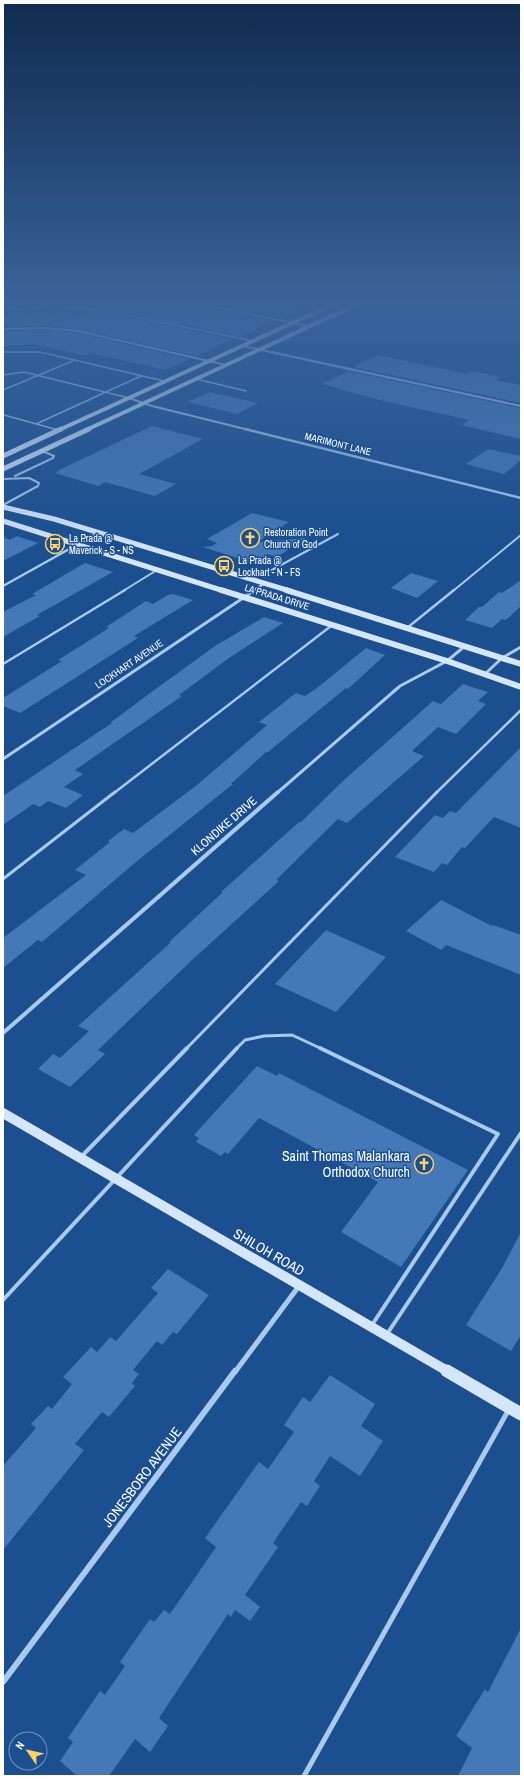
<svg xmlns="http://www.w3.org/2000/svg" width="524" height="1779" viewBox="0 0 524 1779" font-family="'Archivo Narrow',sans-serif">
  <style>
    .building { fill: #4478b7 }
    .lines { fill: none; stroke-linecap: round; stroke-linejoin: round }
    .lane-far5 { stroke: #a9c9ee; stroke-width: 1.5 }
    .lane-far4 { stroke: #a9c9ee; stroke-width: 2 }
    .lane-far3 { stroke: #a9c9ee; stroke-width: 2.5 }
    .lane-far2 { stroke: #a9c9ee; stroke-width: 3 }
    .lane-far1 { stroke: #a9c9ee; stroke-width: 4 }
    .lane { stroke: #a9c9ee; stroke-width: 5 }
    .street-far5 { stroke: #a9c9ee; stroke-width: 2 }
    .street-far4 { stroke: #a9c9ee; stroke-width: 2.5 }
    .street-far3 { stroke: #a9c9ee; stroke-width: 3 }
    .street-far2 { stroke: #a9c9ee; stroke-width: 4 }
    .street-far1 { stroke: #a9c9ee; stroke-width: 5 }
    .street { stroke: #a9c9ee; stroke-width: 6 }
    .secondary-far4 { stroke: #d6e6fa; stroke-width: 4 }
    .secondary-far3 { stroke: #d6e6fa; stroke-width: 5 }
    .secondary-far2 { stroke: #d6e6fa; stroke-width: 6 }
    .secondary-far1 { stroke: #d6e6fa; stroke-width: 10 }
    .secondary { stroke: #d6e6fa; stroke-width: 13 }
    .labels { text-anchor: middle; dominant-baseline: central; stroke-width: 3; stroke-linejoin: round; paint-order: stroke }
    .far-street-label { font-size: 10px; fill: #fff; stroke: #1b4f8f }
    .far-poi-label { font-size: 10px; fill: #fff; stroke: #1b4f8f; text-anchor: start }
    .street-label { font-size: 12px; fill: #fff; stroke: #1b4f8f }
    .near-poi-label { font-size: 14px; fill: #fff; stroke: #1b4f8f; text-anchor: end }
    .near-street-label { font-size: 14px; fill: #fff; stroke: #1b4f8f }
  </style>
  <rect width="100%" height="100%" fill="#1b4f8f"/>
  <!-- building -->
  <path class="building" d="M105,302H189L190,304L273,321L240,336L97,308Z
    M206,302H307L291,309L298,310L281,318Z
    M90,312L106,313L233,339L197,356L78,329L45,326H3V316L42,313L82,317Z
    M45,330L78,333L189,359L165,370L113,358L92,354L81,355L35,344L3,346V331Z
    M378,355L467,374L472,371L501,377L496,380L521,385V403L354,367Z
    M348,371L521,408V439L462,425L469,420L376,399L323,384Z
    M210,392L258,403L237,414L188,402Z
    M152,426L203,439L139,474L176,484L155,496L105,482L98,486L55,473L59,471H57Z
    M488,449L521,456V460L504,474L466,464Z
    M252,513L289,522L257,542L306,538L277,557L267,554L271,564L259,565L203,547L212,546L217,543L207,539Z
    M17,536L38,543L3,561V537L10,540Z
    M85,563L113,572L37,615L40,616L3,637V612L36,595L32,594Z
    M411,573L438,581L417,598L391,588Z
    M521,580V606L506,620L502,619L492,628L465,620L479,607H482L499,592L502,593Z
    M173,594L193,600L134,636L138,638L20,713L3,706V698L62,661L58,660L109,628L106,627L146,601L153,604L168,595Z
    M264,617L283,623L232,656L179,695L182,696L75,770L83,774L64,787L83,795L66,808L48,801L40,807L33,804L3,825V796L112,723L111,722L136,704H135L215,646Z
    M366,648L385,655L348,689L346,688L268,752H266L231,784H233L136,862L42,942L38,940L3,968V938L86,875L75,870L110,842L108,841L124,829L133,833L197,785L267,725L259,722L296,693L305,696L317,688Z
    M463,684L488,692L478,701L486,704L456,734L438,727L412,751L424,756L347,823L338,819L276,880L279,881L192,960L98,1050L105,1054L70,1087L38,1069L53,1054L60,1058L89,1031L78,1026L170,943L169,942L223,892H221L299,822H301L344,780L433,701L441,704Z
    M521,747V828L494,817L465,848L462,847L447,865L442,863L434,872L395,857L435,815L443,818L450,811L456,813Z
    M441,900L492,926L493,925L521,935V975L446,945L441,950L406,931Z
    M326,930L386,957L336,1012L275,984Z
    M257,1066L277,1076L279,1073L468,1170L401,1267L341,1232L378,1182L259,1118L228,1154L225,1152L221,1156L196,1142L199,1138L194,1135Z
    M521,1232V1335L511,1351L466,1325L502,1268Z
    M168,1269L209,1295L177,1334L173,1332L162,1345L157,1341L133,1370L139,1374L132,1383L135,1386L109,1417L102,1412L75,1444L84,1450L3,1550V1466L36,1428L31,1424L48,1406L52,1409L72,1384L63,1377L91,1347L97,1352L110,1337L116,1341L158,1293L151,1288Z
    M330,1375L375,1404L361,1426L383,1441L360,1476L330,1456L314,1481L320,1486L307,1506L301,1502L273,1543L278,1547L245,1595L260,1607L250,1621L235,1610L231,1617L228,1614L159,1718L168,1726L150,1752L135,1739L109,1776H77L60,1761L73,1742L68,1738L100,1691L105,1695L125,1666L120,1662L150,1619L154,1622L164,1610L170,1614L216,1547L205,1538L259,1462L268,1469L294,1432L284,1425L303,1397L310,1402Z
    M521,1628V1776H458L472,1748L456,1736L485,1689L488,1692Z"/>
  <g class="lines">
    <!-- lane-far5 -->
    <path class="lane-far5" d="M309,302L327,306
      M3,309L57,307L106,311L253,341
      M3,352H40L164,381
      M3,375L24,372L129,398
      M196,379L246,391
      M3,390L75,360
      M4,415L58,430
      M36,424L141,376"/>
    <!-- lane-far4 -->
    <path class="lane-far4" d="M55,429L58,430
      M15,476L53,458L54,456L42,451
      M3,479L29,478L39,483L38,486L3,505
      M251,578L270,571L338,534
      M123,591L157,570
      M453,591L521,535"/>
    <!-- lane-far3 -->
    <path class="lane-far3" d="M407,628L454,590
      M3,664L125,590
      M114,793L331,626
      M436,793L521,710"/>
    <!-- lane-far2 -->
    <path class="lane-far2" d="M3,879L115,792
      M186,1049L437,792
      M236,1049L245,1040L264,1036L292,1035L322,1049"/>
    <!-- lane-far1 -->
    <path class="lane-far1" d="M320,1048L498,1134L372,1325
      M82,1156L187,1048
      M3,1300L237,1048
      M387,1334L521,1133"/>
    <!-- lane -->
    <path class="lane" d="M304,1776L508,1411"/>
    <!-- street-far5 -->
    <path class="street-far5" d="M191,302L308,326
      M3,329L45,328L78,331L226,365
      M243,346L521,406
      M129,398L152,406L249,430"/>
    <!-- street-far4 -->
    <path class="street-far4" d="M245,429L521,498
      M3,586L98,533
      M253,591L265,583"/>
    <!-- street-far3 -->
    <path class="street-far3" d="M485,674L502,658L521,647
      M3,759L255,590
      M277,793L400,686L447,661L465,646"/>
    <!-- street-far2 -->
    <path class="street-far2" d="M3,1033L278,792"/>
    <!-- street-far1 -->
    <path class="street-far1" d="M235,1372L299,1286"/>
    <!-- street -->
    <path class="street" d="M3,1682L235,1371"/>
    <!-- secondary-far4 -->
    <path class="secondary-far4" d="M59,430L338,302
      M86,430L362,302"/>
    <!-- secondary-far3 -->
    <path class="secondary-far3" d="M3,456L61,429
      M3,469L89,429
      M3,507L54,519L290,591
      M3,521L224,591"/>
    <!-- secondary-far2 -->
    <path class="secondary-far2" d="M221,590L447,661L521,687
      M286,590L521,664"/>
    <!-- secondary-far1 -->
    <path class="secondary-far1" d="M3,1113L449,1372"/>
    <!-- secondary -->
    <path class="secondary" d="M447,1371L521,1414"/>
  </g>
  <!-- sky -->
  <linearGradient id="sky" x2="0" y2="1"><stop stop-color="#0f2b4f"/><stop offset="0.55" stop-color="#39639b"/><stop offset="1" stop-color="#39639b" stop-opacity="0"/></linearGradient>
  <rect width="524" height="551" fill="url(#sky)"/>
  <!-- icons -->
  <defs>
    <symbol id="church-ring" viewBox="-11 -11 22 22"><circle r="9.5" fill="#1b4f8f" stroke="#ffd166" stroke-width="1.5"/><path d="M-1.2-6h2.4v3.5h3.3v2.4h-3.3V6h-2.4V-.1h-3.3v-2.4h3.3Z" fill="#ffd166"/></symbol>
    <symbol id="bus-ring" viewBox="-11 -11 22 22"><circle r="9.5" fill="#1b4f8f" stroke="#ffd166" stroke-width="1.5"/><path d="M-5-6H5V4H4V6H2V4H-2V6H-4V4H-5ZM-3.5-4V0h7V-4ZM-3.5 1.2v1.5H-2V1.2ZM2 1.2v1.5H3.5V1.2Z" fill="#ffd166"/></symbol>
  </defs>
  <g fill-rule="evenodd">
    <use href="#church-ring" x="239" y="527" width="22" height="22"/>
    <use href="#bus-ring" x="44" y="533" width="22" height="22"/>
    <use href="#bus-ring" x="213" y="555" width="22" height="22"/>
    <use href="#church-ring" x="413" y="1153" width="22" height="22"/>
  </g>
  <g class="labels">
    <!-- far-street labels -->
    <g class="far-street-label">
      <text transform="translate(338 444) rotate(14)">MARIMONT LANE</text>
      <text transform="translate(277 597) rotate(17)">LA PRADA DRIVE</text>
      <text transform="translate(129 664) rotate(-34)">LOCKHART AVENUE</text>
    </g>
    <!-- far-poi labels -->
    <g class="far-poi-label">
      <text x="264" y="532">Restoration Point<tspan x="264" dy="12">Church of God</tspan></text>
      <text x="69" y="538">La Prada @<tspan x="69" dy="12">Maverick - S - NS</tspan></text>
      <text x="238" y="560">La Prada @<tspan x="238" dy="12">Lockhart - N - FS</tspan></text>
    </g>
    <!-- street labels -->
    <g class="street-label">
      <text transform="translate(224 826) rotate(-41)">KLONDIKE DRIVE</text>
    </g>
    <!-- near-poi labels -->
    <g class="near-poi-label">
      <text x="410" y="1156">Saint Thomas Malankara<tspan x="410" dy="16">Orthodox Church</tspan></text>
    </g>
    <!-- near-street labels -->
    <g class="near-street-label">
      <text transform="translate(269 1252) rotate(30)">SHILOH ROAD</text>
      <text transform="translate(142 1477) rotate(-53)">JONESBORO AVENUE</text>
    </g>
  </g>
  <!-- border -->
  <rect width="524" height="1779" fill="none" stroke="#ffffff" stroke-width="8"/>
  <!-- north arrow -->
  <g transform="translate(28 1751) rotate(304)"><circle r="19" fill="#1b4f8f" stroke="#7695bc"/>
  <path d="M0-3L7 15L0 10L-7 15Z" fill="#ffd166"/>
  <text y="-6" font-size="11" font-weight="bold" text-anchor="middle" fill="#ffffff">N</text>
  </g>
</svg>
